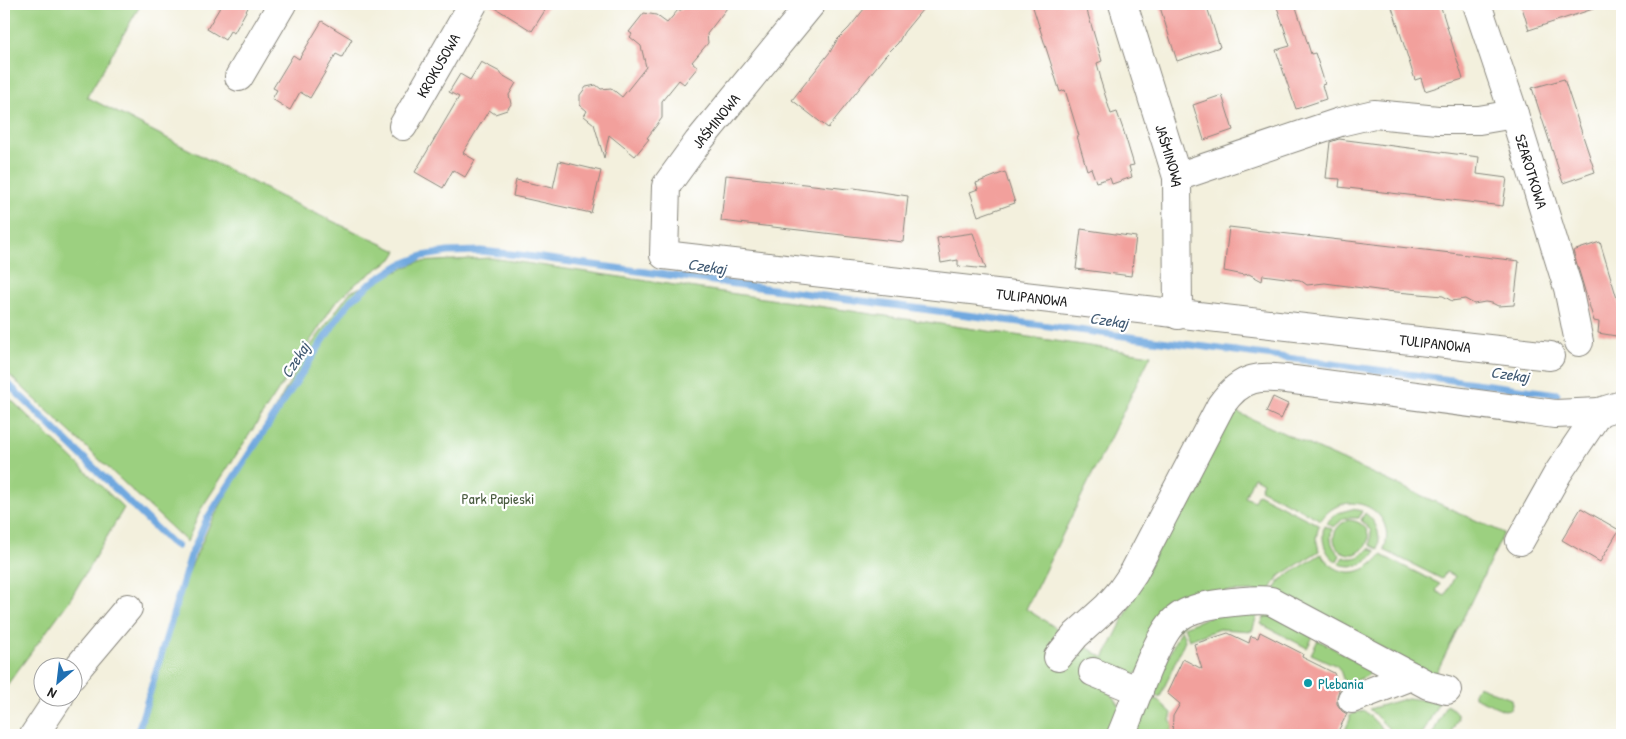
<svg xmlns="http://www.w3.org/2000/svg" width="1626" height="739" viewBox="0 0 1626 739" font-family="'Patrick Hand',sans-serif">
  <style>
    .green { fill: #9cd080; stroke: #5c764e }
    .lines { fill: none; stroke-linecap: round; stroke-linejoin: round }
    .stream { stroke: #70a8df; stroke-width: 7 }
    .building { fill: #f2a09c }
    .minor-casing { stroke: #88867c; stroke-width: 30 }
    .minor { stroke: #fff; stroke-width: 28 }
    .culture-dot { fill: #0f9aa8; stroke: #fff; stroke-width: 2 }
    .labels { text-anchor: middle; dominant-baseline: central; stroke-width: 4.5; stroke-linejoin: round; paint-order: stroke }
    .street-label { font-size: 15px; fill: #1c1c1c; stroke: #fff }
    .park-label { font-size: 15px; fill: #495b3f; stroke: #fff }
    .culture-label { font-size: 15px; fill: #0d838f; stroke: #fff; text-anchor: start }
    .water-label { font-size: 16px; font-style: italic; fill: #425b74; stroke: #fff }
  </style>
  <rect width="100%" height="100%" fill="#fff"/>
  <filter id="ink" filterUnits="userSpaceOnUse"><feTurbulence type="fractalNoise" baseFrequency=".02" numOctaves="2"/><feDisplacementMap in="SourceGraphic" scale="10" xChannelSelector="R" yChannelSelector="G"/><feConvolveMatrix kernelMatrix="1 2 1 2 8 2 1 2 1" color-interpolation-filters="sRGB"/></filter>
  <filter id="wash" filterUnits="userSpaceOnUse"><feTurbulence type="fractalNoise" baseFrequency=".0096" numOctaves="4" result="noise"/><feDisplacementMap in="SourceGraphic" scale="20" xChannelSelector="R" yChannelSelector="G"/><feGaussianBlur stdDeviation="1.12" result="paint"/><feColorMatrix in="noise" values="0 0 0 0 0 0 0 0 0 0 0 0 0 0 0 0 0 1.4 0 .05"/><feComposite in="paint" operator="in"/></filter>
  <g filter="url(#wash)">
    <rect width="100%" height="100%" fill="#f3f0dd"/>
    <!-- green -->
    <path class="green" d="M4,4H141L87,97L289,201L397,251L392,259L358,282L335,303L201,509L187,542L4,370Z
      M491,258L1151,355L1026,609L1104,658L1228,408L1504,533L1435,676L1274,592L1280,580L1321,554C1338,579 1363,577 1381,555L1440,584L1436,591L1445,596L1455,576L1446,572L1442,579L1384,550C1399,509 1345,485 1321,520L1260,489L1263,482L1254,477L1245,497L1254,501L1258,494L1319,525L1316,538L1319,551L1278,577L1270,591L1214,592L1135,675L1094,679L1114,697L1121,708L1110,735H140L187,576L210,524L309,348L350,292L418,262Z
      M4,393L124,508L69,601L4,689Z
      M1352,509L1362,511L1359,518H1344L1334,527L1326,523L1337,513Z
      M1365,513C1377,522 1381,534 1378,549L1370,545L1371,531L1361,520Z
      M1348,520C1371,521 1376,545 1355,554C1331,556 1326,529 1348,520Z
      M1324,526L1332,529C1329,540 1332,548 1340,555L1337,562C1324,553 1321,540 1324,526Z
      M1369,548L1376,551C1368,564 1354,569 1339,564L1343,557C1354,560 1362,557 1369,548Z
      M1259,610L1252,631L1219,629L1189,640L1184,627L1213,615Z
      M1267,612L1313,637L1307,648L1261,624Z
      M1181,629L1185,640L1160,697L1151,693Z
      M1318,640L1370,668V672L1367,676L1345,685L1340,670L1337,666L1311,654Z
      M1478,686L1511,699L1512,704L1511,709L1504,710L1474,697V690Z
      M1147,696L1158,700L1172,713L1170,721L1174,724L1169,735L1164,732L1161,735H1136V728Z
      M1408,698L1439,702L1422,735H1395L1369,709Z
      M1446,705C1452,708 1457,711 1458,718L1450,735H1432Z
      M1364,710L1388,735H1343L1350,719V715Z"/>
    <g class="lines">
      <!-- stream -->
      <path class="stream" d="M4,380L170,542L177,546
        M137,735L191,555L207,519L335,322L351,300L370,284L400,265L423,256L448,252L481,251L519,255L1557,394"/>
    </g>
    <g id="blocks">
      <!-- building -->
      <path class="building" d="M222,4H250L234,33L230,31L225,40L207,29Z
        M489,4H549L532,31Z
        M686,4H730L707,34L708,43L692,62L698,67L684,84L679,80L662,101V118L647,138L649,139L635,156L609,135L604,158L594,124L584,116L587,111L580,105V95L586,87L596,85L601,89L611,88L622,97L646,67L641,46L630,37L632,34L629,32L644,13L656,15L667,23L678,10H681Z
        M868,4H927L904,32L898,43L885,56L828,128L792,100L830,52L837,40L849,28Z
        M1032,4H1085L1102,61L1097,63L1101,79H1100L1111,114L1117,112L1123,129L1134,165L1129,166L1132,177L1112,184L1110,178L1096,182L1091,168L1087,170L1077,136H1079L1065,90L1060,92Z
        M1159,4H1206L1220,47L1177,61Z
        M1276,4H1295L1311,54L1315,53L1320,68L1325,84L1322,85L1326,99L1296,109L1276,50L1290,46Z
        M1391,4H1440L1463,79L1425,91L1421,78L1415,80Z
        M1521,4H1598L1599,7L1529,30Z
        M322,21L352,39L342,57L336,54L310,98L300,92L290,110L272,99L277,90L273,88L293,55L299,59Z
        M481,62L500,72L502,75L516,83L509,95L511,104L507,110L495,114L489,110L463,153L475,160L465,177L453,170L443,188L415,172L459,97L449,92L460,74L470,80Z
        M1564,79L1595,172L1563,183L1532,88Z
        M1222,95L1233,130L1204,140L1193,105Z
        M1339,139L1479,157L1477,174L1507,178L1503,206L1339,187L1340,179L1326,178L1330,142Z
        M559,161L601,171L591,213L513,196L516,180L553,188Z
        M1005,172L1015,203L978,216L970,192L978,189L976,183Z
        M726,175L848,189L854,188L908,196L903,242L721,221Z
        M1229,227L1519,261L1514,305L1498,306L1492,303L1485,302L1474,304L1465,299L1452,301L1443,296L1385,291L1325,283L1307,285L1300,280L1263,275L1262,281L1249,274L1244,275L1224,271Z
        M1081,229L1136,237L1131,276L1076,269Z
        M973,233L986,269L958,266V260L941,263L937,238Z
        M1600,242L1622,315V337L1598,333L1599,322L1594,321L1573,251Z
        M1273,397L1288,404L1281,419L1266,412Z
        M1581,508L1619,530L1600,562L1562,540Z
        M1260,632L1303,654L1302,657L1334,673L1339,690L1337,697V704L1342,711L1347,714L1336,735H1172L1173,716L1180,704L1167,693L1183,659L1202,669L1194,644L1228,633L1249,643L1251,636L1258,638Z"/>
    </g>
  </g>
  <g filter="url(#ink)">
    <use href="#blocks" fill-opacity="0" stroke="#88867c" stroke-width="1"/>
    <g class="lines">
      <defs>
        <g id="minor">
          <path id="s1" d="M811,4L698,142L666,186L664,255L1550,356"/>
          <path id="s2" d="M1123,4L1177,177L1178,315"/>
          <path id="s3" d="M1477,4L1514,114L1568,288L1579,342"/>
          <path d="M239,77L282,4"/>
          <path id="s4" d="M403,126L473,4"/>
          <path d="M1177,177L1340,122L1374,114L1438,120H1479L1514,114"/>
          <path d="M1520,541L1558,473L1599,412"/>
          <path d="M1058,657L1076,635L1107,607L1121,591L1134,572L1221,405C1243,374 1259,376 1294,380L1555,414L1599,412L1622,405"/>
          <path d="M1093,672L1139,691"/>
          <path d="M72,676L80,665L128,608"/>
          <path d="M1352,699L1411,676"/>
          <path d="M34,735L60,696"/>
          <path d="M1121,735C1133,708 1155,638 1175,620C1190,607 1214,604 1233,602C1246,601 1258,599 1271,601L1428,685L1447,690"/>
        </g>
      </defs>
      <!-- minor casing -->
      <use href="#minor" class="minor-casing"/>
      <!-- minor -->
      <use href="#minor" class="minor"/>
    </g>
  </g>
  <!-- markers -->
  <circle class="culture-dot" cx="1308" cy="683" r="5"/>
  <g class="labels">
    <!-- street labels -->
    <g class="street-label">
      <text stroke="none"><textPath href="#s4" startOffset="70">KROKUSOWA</textPath></text>
      <text transform="translate(716 121) rotate(-51)">JAŚMINOWA</text>
      <text stroke="none"><textPath href="#s2" startOffset="159">JAŚMINOWA</textPath></text>
      <text stroke="none"><textPath href="#s3" startOffset="176">SZAROTKOWA</textPath></text>
      <text stroke="none"><textPath href="#s1" startOffset="672">TULIPANOWA</textPath></text>
      <text stroke="none"><textPath href="#s1" startOffset="1078">TULIPANOWA</textPath></text>
    </g>
    <!-- park labels -->
    <g class="park-label">
      <text x="498" y="498">Park Papieski</text>
    </g>
    <!-- culture labels -->
    <g class="culture-label">
      <text x="1318" y="683">Plebania</text>
    </g>
    <!-- water labels -->
    <g class="water-label">
      <text transform="translate(707 266) rotate(8)">Czekaj</text>
      <text transform="translate(1109 320) rotate(8)">Czekaj</text>
      <text transform="translate(295 360) rotate(-57)">Czekaj</text>
      <text transform="translate(1510 374) rotate(8)">Czekaj</text>
    </g>
  </g>
  <!-- margin -->
  <rect width="1626" height="739" fill="none" stroke="#fff" stroke-width="20"/>
  <!-- north arrow -->
  <g transform="translate(58 682) rotate(208)"><circle r="24" fill="#ffffff" stroke="#a4a4a4"/>
  <path d="M0-4L9 19L0 12L-9 19Z" fill="#1f6fb2"/>
  <text y="-8" font-size="14" font-weight="bold" text-anchor="middle" fill="#1c1c1c">N</text>
  </g>
</svg>
